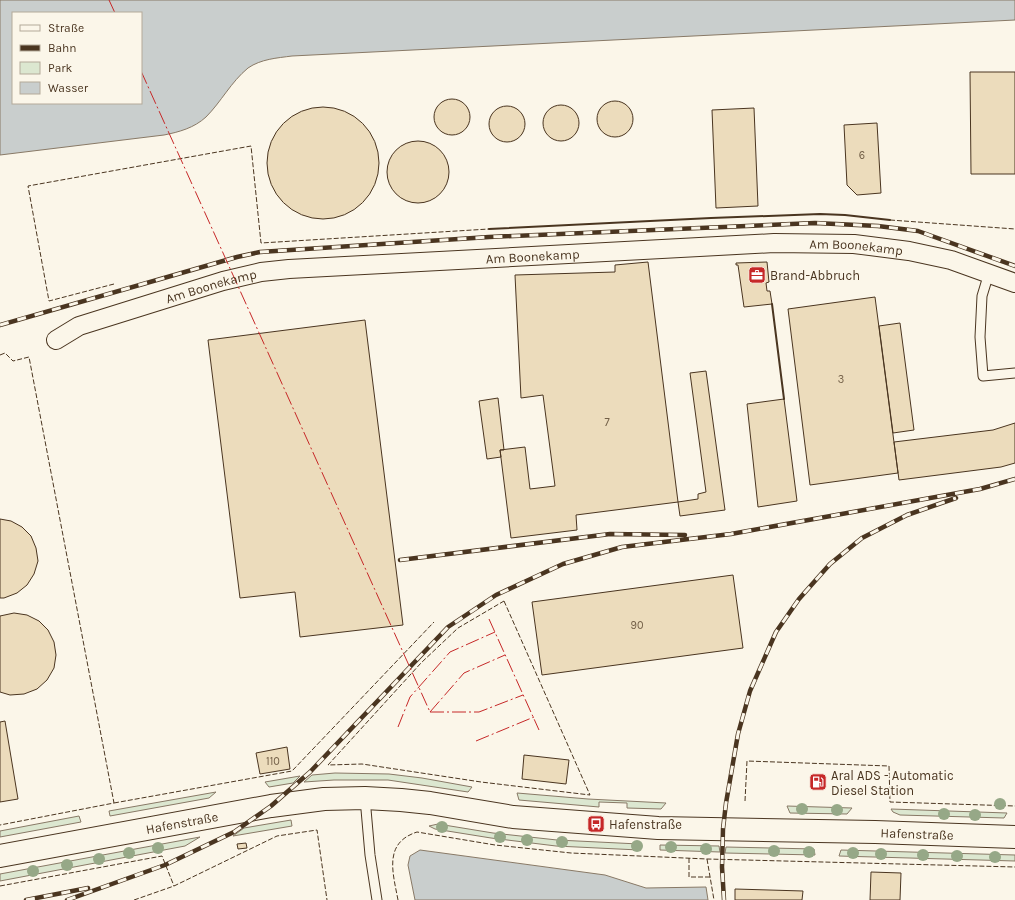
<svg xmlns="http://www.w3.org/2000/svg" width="1015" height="900" viewBox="0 0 1015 900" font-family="Karla,sans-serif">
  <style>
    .green { fill: #dce7d0; stroke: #887966 }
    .water { fill: #c9cecd; stroke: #887966; fill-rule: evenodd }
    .building { fill: #ecdcbc; stroke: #4a3520 }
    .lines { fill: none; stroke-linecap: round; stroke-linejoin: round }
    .service-casing { stroke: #4a3520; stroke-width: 11 }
    .minor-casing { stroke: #4a3520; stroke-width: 20 }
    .tertiary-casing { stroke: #4a3520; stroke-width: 24 }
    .service { stroke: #fbf6e9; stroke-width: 9 }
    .minor { stroke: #fbf6e9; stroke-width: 18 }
    .tertiary { stroke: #fbf6e9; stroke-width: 22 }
    .rail-casing { stroke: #4a3520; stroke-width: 4.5 }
    .rail { stroke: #fbf6e9; stroke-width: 3; stroke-dasharray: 9; stroke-linecap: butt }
    .fence { stroke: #4a3520; stroke-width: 1; stroke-dasharray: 5 2; stroke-linecap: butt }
    .wall { stroke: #4a3520; stroke-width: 2 }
    .power { stroke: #c62828; stroke-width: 1; stroke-dasharray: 14 3 2 3; stroke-linecap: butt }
    .tree { fill: #96a887 }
    .labels { text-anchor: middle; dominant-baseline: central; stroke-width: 3; stroke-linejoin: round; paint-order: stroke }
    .number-label { font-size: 11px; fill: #725f47 }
    .street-label { font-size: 13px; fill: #4a3520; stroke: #fbf6e9 }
    .poi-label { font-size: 13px; fill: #4a3520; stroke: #fbf6e9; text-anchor: start }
  </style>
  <rect width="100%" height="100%" fill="#fbf6e9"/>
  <!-- green -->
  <path class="green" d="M335,773L389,774L422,778L472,787L468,792L388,780H334L304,782L312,775Z
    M300,776L293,783L269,787L265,782Z
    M216,792L209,798L110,816L109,811Z
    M517,793L588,799L666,803L661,809L627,808V803L599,802V807L519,800Z
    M787,806L852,808L847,814L790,813Z
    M891,809L1007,813L1004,818L900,815L893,812Z
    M79,816L81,822L0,837V831Z
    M291,820L292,826L233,836L244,828Z
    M438,824L493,833L557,840L639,844V850L556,846L491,838L435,829L429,826Z
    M200,837L185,846L0,881V874Z
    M660,845L719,846L720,852L660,850Z
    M726,847L814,849L815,855L725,853Z
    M841,850L1015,855V861L839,856Z"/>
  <!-- water -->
  <path class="water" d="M0,0H1015V20L292,56C277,58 261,59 248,68C231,82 221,102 206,117C194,128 179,132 164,135L0,155ZM13,13H141V103H13Z
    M420,850L605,875L646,888L706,887L708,900H415L408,865L410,856Z"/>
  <!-- building -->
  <path class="building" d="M970,72H1015V174H971Z
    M434 117a18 18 0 1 1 36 0a18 18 0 1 1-36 0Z
    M597 119a18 18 0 1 1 36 0a18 18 0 1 1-36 0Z
    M543 123a18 18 0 1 1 36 0a18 18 0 1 1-36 0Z
    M489 124a18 18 0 1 1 36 0a18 18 0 1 1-36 0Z
    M267 163a56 56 0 1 1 112 0a56 56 0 1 1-112 0Z
    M754,108L758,206L716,208L712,110Z
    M877,123L881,193L857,195L847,185L844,125Z
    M387 172a31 31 0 1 1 62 0a31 31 0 1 1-62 0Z
    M648,262L678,502L576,515L577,530L511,538L500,450L525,447L530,489L555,486L543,395L521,398L515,275L615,272V265Z
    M767,262L769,282L766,283L767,291H770L772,304L744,307L738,265H736V263Z
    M875,297L898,473L810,485L788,309Z
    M365,320L403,625L300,637L295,592L240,598L208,340Z
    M900,323L914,430L893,433L879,326Z
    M706,371L725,510L680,516L678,502L698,499V494L706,492L690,373Z
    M498,398L504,450H500L501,457L487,459L479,401Z
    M784,399L797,501L758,507L747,404Z
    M1015,423V463L1001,467L899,480L894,442L993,430Z
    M0,519L11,521L22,527L31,536L36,548L38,561L34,574L27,585L17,593L4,598H0Z
    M733,575L743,648L542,675L532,602Z
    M14,613L27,615L39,621L48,630L54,642L56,655L54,668L47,680L37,689L24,694L10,695L0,692V616Z
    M5,721L18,799L0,802V722Z
    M287,747L290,769L260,774L256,753Z
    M524,755L569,760L566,784L522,779Z
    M246,843L247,848L238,849L237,844Z
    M871,872L901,873L900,900H870Z
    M735,889L803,891L802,900H735Z"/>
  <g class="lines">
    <defs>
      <path id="service" d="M989,273L982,296L980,337L983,376L1015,373
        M365,798L370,855L377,900"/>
      <g id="minor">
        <path id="s1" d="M56,340L79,326L223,281L261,272L289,269L774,243L854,244L909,251L951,260L1015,283"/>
      </g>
      <g id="tertiary">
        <path id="s2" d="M0,856L271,806L324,799L365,798L401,800L430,803L513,817L658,828L875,832L1015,837"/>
      </g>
    </defs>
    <!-- service casing -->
    <use href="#service" class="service-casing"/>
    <!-- minor casing -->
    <use href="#minor" class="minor-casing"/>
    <!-- tertiary casing -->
    <use href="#tertiary" class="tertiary-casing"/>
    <!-- service -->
    <use href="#service" class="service"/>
    <!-- minor -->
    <use href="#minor" class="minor"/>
    <!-- tertiary -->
    <use href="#tertiary" class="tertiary"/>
    <defs>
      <path id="rail" d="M0,325L237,257L260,252L489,237L815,223L878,226L918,231L1015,266
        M400,560L610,534L685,535
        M26,900L88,888
        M67,900L165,865L234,832L271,806L310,772L448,627L496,595L563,564L622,547L731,534L980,489L1015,479
        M724,900L722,867L723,829L726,803L738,734L750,691L776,632L799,599L830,564L862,538L907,515L956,498"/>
    </defs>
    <!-- rail casing -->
    <use href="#rail" class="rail-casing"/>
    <!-- rail -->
    <use href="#rail" class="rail"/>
    <!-- fence -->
    <path class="fence" d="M890,220L1015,229
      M114,284L49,301L28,186L251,146L261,243L489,229
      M0,355L5,353L13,361L29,357L114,803L0,825
      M504,601L590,795L481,782L362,764L328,765L421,663L458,628Z
      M745,801L747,761L889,766L890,802L1015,806
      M114,803L292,771L434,622
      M689,858V877H710
      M707,859L714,900
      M0,886L162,856L174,886
      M134,900L174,886L277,836L317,830L327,900
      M398,900C393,873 383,843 417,832L495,845L571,853L707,859L1015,867"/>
    <!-- wall -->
    <path class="wall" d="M489,229L711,218L820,214L845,215L890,220
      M772,304L784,399"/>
    <!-- power -->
    <path class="power" d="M109,0L115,13
      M141,71L430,712
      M489,619L539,730
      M430,712L464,673L505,655
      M430,712H479L523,695
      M398,727L410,697L450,652L495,632
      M476,741L534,717"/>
  </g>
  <!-- trees -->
  <g class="tree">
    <circle cx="1000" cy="804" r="6"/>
    <circle cx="802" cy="809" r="6"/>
    <circle cx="837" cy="810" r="6"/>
    <circle cx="944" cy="814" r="6"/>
    <circle cx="975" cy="815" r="6"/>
    <circle cx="442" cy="827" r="6"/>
    <circle cx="500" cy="837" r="6"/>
    <circle cx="527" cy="840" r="6"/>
    <circle cx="562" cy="842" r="6"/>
    <circle cx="637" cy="846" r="6"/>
    <circle cx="671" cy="847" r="6"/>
    <circle cx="158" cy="848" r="6"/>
    <circle cx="706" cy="849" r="6"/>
    <circle cx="774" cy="851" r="6"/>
    <circle cx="809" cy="852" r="6"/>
    <circle cx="129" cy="853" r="6"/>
    <circle cx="853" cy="853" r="6"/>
    <circle cx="881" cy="854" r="6"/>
    <circle cx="923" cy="855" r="6"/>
    <circle cx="957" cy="856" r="6"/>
    <circle cx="995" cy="857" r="6"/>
    <circle cx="99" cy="859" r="6"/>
    <circle cx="67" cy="865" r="6"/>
    <circle cx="33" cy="871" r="6"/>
  </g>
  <!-- icons -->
  <defs>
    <symbol id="office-square" viewBox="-11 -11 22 22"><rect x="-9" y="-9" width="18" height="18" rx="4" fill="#c62828" stroke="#fbf6e9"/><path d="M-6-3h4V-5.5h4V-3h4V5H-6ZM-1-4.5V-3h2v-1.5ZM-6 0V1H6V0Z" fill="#fff"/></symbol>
    <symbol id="fuel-square" viewBox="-11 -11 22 22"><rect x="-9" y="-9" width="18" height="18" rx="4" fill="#c62828" stroke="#fbf6e9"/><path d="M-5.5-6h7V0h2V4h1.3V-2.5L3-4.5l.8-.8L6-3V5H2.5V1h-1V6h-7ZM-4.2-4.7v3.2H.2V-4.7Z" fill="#fff"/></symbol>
    <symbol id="bus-square" viewBox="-11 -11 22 22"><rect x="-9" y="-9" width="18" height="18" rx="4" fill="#c62828" stroke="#fbf6e9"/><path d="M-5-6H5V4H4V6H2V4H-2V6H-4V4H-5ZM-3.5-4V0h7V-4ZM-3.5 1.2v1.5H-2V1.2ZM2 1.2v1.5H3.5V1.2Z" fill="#fff"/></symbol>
  </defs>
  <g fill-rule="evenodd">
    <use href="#office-square" x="747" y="265" width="20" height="20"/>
    <use href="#fuel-square" x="808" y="772" width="20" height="20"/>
    <use href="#bus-square" x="586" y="814" width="20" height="20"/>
  </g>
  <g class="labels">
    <!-- number labels -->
    <g class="number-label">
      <text x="862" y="155">6</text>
      <text x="841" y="379">3</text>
      <text x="607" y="422">7</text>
      <text x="637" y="625">90</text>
      <text x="273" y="761">110</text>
    </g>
    <!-- street labels -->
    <g class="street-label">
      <text stroke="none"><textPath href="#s1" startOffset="813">Am Boonekamp</textPath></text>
      <text stroke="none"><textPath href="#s1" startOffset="489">Am Boonekamp</textPath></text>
      <text stroke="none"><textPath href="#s1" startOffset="165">Am Boonekamp</textPath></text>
      <text stroke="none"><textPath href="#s2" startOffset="185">Hafenstraße</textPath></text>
      <text stroke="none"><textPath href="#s2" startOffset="924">Hafenstraße</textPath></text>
    </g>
    <!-- poi labels -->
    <g class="poi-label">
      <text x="770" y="275">Brand-Abbruch</text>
      <text x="831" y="775">Aral ADS - Automatic<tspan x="831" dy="15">Diesel Station</tspan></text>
      <text x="609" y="824">Hafenstraße</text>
    </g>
  </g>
  <!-- legend -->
  <rect x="12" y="12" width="130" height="92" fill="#fbf6e9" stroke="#b4a999"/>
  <rect x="20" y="25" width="20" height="6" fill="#fbf6e9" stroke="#b4a999"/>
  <text x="48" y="32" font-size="12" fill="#4a3520">Straße</text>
  <rect x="20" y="45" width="20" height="6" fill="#4a3520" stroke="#b4a999"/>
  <text x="48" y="52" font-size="12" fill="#4a3520">Bahn</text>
  <rect x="20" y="62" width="20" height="12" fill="#dce7d0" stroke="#b4a999"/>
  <text x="48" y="72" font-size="12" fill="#4a3520">Park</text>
  <rect x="20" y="82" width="20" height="12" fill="#c9cecd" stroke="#b4a999"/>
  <text x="48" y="92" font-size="12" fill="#4a3520">Wasser</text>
</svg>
